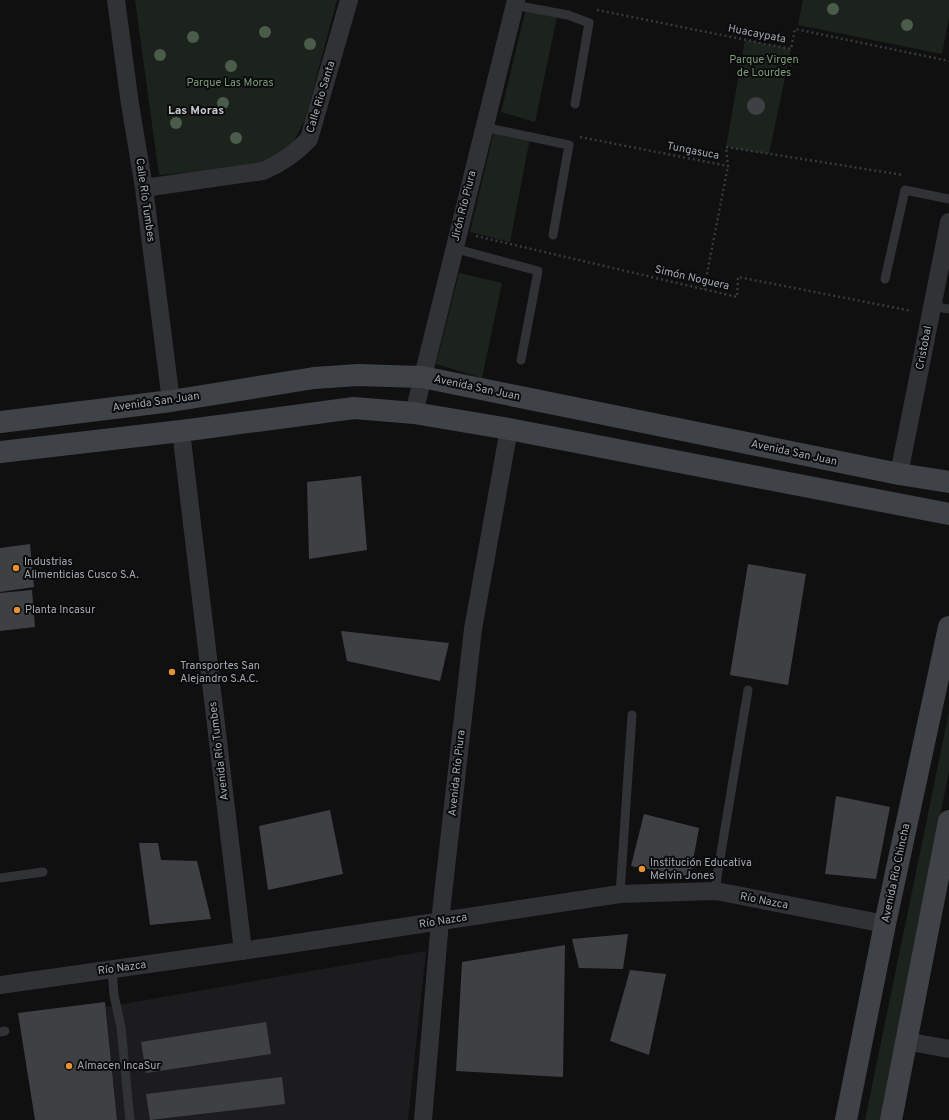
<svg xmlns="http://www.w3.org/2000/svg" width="949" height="1120" viewBox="0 0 949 1120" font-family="Overpass,sans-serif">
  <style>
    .built { fill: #1c1c1e }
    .green { fill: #1c231d }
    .building { fill: #3f4044 }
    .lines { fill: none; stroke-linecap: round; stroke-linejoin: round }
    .path { stroke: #37393d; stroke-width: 2.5; stroke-dasharray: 2 3; stroke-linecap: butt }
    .lane { stroke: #313236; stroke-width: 9 }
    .street { stroke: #313236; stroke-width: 18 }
    .secondary { stroke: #3f4246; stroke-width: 22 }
    .tree { fill: #4b5c4b }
    .poi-dot { fill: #e59234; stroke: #0b0b0c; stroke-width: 1.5 }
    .labels { text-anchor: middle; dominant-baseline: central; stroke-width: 4; stroke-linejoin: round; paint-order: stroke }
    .street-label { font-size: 11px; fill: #a2a8b1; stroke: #0b0b0c }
    .park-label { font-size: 11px; fill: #7c9b7a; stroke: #0b0b0c }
    .poi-label { font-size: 11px; fill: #a2a8b1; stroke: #0b0b0c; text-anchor: start }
    .neighbourhood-label { font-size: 12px; font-weight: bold; fill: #c2c7cd; stroke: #0b0b0c }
  </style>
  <rect width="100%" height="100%" fill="#101011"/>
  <!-- built -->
  <path class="built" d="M426,951L408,1120H117L106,1007Z"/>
  <!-- green -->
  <path class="green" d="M135,0H337L305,120L292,145L271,160L240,168L159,175Z
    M803,0H949V17L942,54L798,25Z
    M527,4L558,12L535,122L501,112Z
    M745,40L791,49L769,154L726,147Z
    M494,131L530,138L510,242L470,232Z
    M459,273L502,283L482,378L436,364Z
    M949,712V771L880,1120H865Z"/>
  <!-- building -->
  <path class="building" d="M747 106a9 9 0 1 1 18 0a9 9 0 1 1-18 0Z
    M361,476L367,550L309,559L307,482Z
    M30,544L34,587L0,592V548Z
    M748,564L806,574L788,685L730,675Z
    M32,590L35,627L0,631V593Z
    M341,631L449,643L440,681L347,661Z
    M836,796L890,807L876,879L825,874Z
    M330,810L343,874L268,890L259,826Z
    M644,814L699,828L690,877L631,866Z
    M139,843H158L161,860L197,861L211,919L150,925Z
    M628,934L623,969L579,968L572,939Z
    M565,945L563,1077L456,1071L462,962Z
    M630,970L666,974L649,1055L610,1041Z
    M105,1002L117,1120H35L18,1013Z
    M266,1022L271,1054L146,1073L141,1042Z
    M282,1077L285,1104L150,1120L146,1094Z"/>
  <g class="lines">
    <!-- path -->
    <path class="path" d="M597,10L791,49L795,29L949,61
      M580,137L728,166L726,147L903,175
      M476,236L737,297L738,277L912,311
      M704,289L728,166"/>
    <!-- lane -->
    <path class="lane" d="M514,5L568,15L589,23L575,104
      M484,127L569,145L553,235
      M453,248L538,271L521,360
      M885,279L905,190L949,199
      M932,306L949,309
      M0,878L43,872
      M716,891L717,877L748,690
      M620,894L632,715
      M112,970L114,995L121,1027L130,1120
      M0,1032L5,1031"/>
    <!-- street -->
    <path class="street" d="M116,0L130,104L144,188L171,401
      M144,188L263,171C282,163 295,154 309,139L349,0
      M414,413L516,0
      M181,431L243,951
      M899,474L949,222
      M0,985L283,945L620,894L716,891L885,924
      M905,1041L949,1049
      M423,1120L440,921L473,629L509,429"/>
    <!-- secondary -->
    <path class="secondary" d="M0,422L171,401L314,378L358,375L422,377L899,474L949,482
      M0,452L181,431L354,408L414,413L509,429L949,514
      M846,1120L885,924L949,627
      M891,1120L949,821"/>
  </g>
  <!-- trees -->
  <g class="tree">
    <circle cx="833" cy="9" r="6"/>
    <circle cx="907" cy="25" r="6"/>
    <circle cx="265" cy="32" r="6"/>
    <circle cx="193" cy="37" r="6"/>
    <circle cx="310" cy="44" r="6"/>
    <circle cx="160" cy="55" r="6"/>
    <circle cx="231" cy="66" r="6"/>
    <circle cx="223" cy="103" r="6"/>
    <circle cx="176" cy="123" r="6"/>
    <circle cx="236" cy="138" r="6"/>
  </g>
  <!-- markers -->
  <g class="poi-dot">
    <circle cx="16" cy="568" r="4"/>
    <circle cx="17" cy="610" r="4"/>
    <circle cx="172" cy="672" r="4"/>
    <circle cx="642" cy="869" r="4"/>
    <circle cx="69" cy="1066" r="4"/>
  </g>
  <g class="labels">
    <!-- street labels -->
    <g class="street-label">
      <text transform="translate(757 34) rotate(11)">Huacaypata</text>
      <text transform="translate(321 97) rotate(-73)">Calle Rio Santa</text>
      <text transform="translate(693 151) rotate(11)">Tungasuca</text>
      <text transform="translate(145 200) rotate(82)">Calle Río Tumbes</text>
      <text transform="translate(464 206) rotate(-76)">Jirón Río Piura</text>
      <text transform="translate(692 278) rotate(13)">Simón Noguera</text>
      <text transform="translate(924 348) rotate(-79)">Cristobal</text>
      <text transform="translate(477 388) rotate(12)">Avenida San Juan</text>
      <text transform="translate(156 402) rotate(-8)">Avenida San Juan</text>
      <text transform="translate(794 453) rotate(12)">Avenida San Juan</text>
      <text transform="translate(219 751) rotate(-97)">Avenida Río Tumbes</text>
      <text transform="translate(457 773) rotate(-84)">Avenida Río Piura</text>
      <text transform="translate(896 873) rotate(-78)">Avenida Rio Chincha</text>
      <text transform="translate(764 901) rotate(11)">Río Nazca</text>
      <text transform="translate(443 921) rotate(-9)">Río Nazca</text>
      <text transform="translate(122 968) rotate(-8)">Río Nazca</text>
    </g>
    <!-- park labels -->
    <g class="park-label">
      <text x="764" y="60">Parque Virgen<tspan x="764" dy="13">de Lourdes</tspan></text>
      <text x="230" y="83">Parque Las Moras</text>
    </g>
    <!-- poi labels -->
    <g class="poi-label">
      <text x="24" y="562">Industrias<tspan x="24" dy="13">Alimenticias Cusco S.A.</tspan></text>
      <text x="25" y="610">Planta Incasur</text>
      <text x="180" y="666">Transportes San<tspan x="180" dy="13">Alejandro S.A.C.</tspan></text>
      <text x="650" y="863">Institución Educativa<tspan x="650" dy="13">Melvin Jones</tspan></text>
      <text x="77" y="1066">Almacen IncaSur</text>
    </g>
    <!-- neighbourhood labels -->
    <g class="neighbourhood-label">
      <text x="196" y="111">Las Moras</text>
    </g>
  </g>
</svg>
